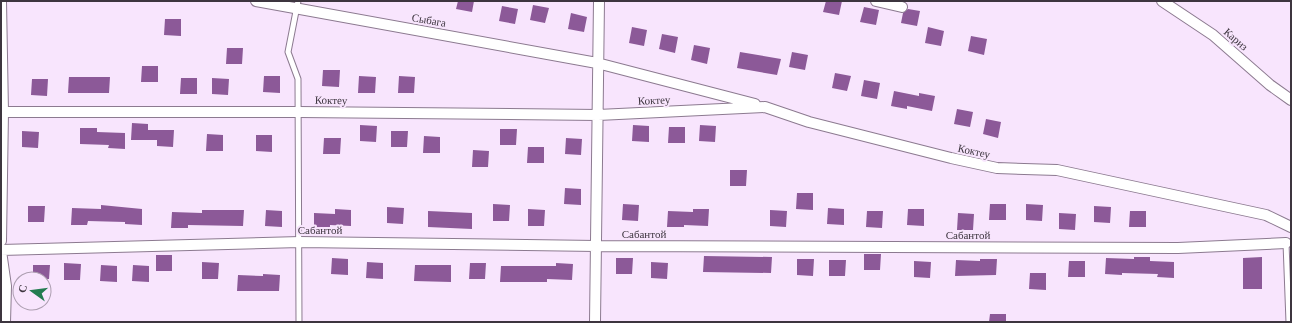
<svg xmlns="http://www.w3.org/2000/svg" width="1292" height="323" viewBox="0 0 1292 323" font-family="Georgia,serif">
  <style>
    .building { fill: #8c5998 }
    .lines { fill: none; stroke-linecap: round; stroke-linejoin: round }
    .service-casing { stroke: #8c7a90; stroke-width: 7 }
    .minor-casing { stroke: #8c7a90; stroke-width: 12 }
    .service { stroke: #fff; stroke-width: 5 }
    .minor { stroke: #fff; stroke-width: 10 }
    .labels { text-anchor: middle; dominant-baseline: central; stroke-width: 4; stroke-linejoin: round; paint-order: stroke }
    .street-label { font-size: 11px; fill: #3d353f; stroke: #f8e5fd }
  </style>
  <rect width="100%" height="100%" fill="#f8e5fd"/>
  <!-- building -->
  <path class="building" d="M458,1H474L472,12L456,9Z
    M826,1H842L839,15L823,12Z
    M533,5L549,8L545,23L530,20Z
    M502,6L518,9L515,24L499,21Z
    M864,7L879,10L876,25L860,22Z
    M908,9L920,11L917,26L901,23L903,13Z
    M571,13L587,17L584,32L568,29Z
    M165,19H181V36L164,35Z
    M632,27L647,30L644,46L629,43Z
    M928,27L944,31L941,46L925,43Z
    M662,34L678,37L675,53L659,49Z
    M971,36L987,39L984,55L968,51Z
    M694,45L710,48L707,64L691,60Z
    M227,48H243L242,64H226Z
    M740,52L781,59L777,75L737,68Z
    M792,52L808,55L805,70L789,67Z
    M142,66H158V82H141Z
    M323,70H340L339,87L322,86Z
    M835,73L851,76L847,91L832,88Z
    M264,76H280V93L263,92Z
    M359,76L376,77L375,93H358Z
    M399,76L415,77L414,93H398Z
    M69,77H110L109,93H68Z
    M181,78H197V94H180Z
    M212,78L229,79L228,95L212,94Z
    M32,79H48L47,96L31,95Z
    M864,80L880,83L877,99L861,96Z
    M894,91L919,96V93L935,96L932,111L907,106V109L891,106Z
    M957,109L973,112L970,127L954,124Z
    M986,119L1001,122L998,138L983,134Z
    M132,123L148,124V130H174L173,147L157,146V140H131Z
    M360,125L377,126L376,142L360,141Z
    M633,125L649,126V142L632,141Z
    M700,125L716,126L715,142L699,141Z
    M669,127H685V143H668Z
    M80,128H97V132L125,133V149L108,148L109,145L80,144Z
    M500,129H517L516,145H500Z
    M22,131L39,132L38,148L22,147Z
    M391,131H408L407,147H391Z
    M207,134L223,135V151H206Z
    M256,135H272V152L256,151Z
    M424,136L440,137V153H423Z
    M324,138H341L340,154H323Z
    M566,138L582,139L581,155L565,154Z
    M528,147H544V163H527Z
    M473,150L489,151L488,167H472Z
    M730,170H747L746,186H730Z
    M565,188L581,189V205L564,204Z
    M797,193H813V210L796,209Z
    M493,204L510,205L509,221H493Z
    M623,204L639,205L638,221L622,220Z
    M990,204H1006V220H989Z
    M1026,204L1043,205L1042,221L1026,220Z
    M101,205L142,209V225L125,224V222L88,221L87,225H71L72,208L101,209Z
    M28,206H45L44,222H28Z
    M1094,206L1111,207L1110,223L1094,222Z
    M387,207L404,208L403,224L387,223Z
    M828,208L844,209V225L827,224Z
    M335,209L351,210V226L330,225V230L314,229V213L335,214Z
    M528,209L545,210L544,226H528Z
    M693,209H709L708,226L684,225V227H667L668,211L693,212Z
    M908,209H924V226L907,225Z
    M202,210H244L243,226L188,225V228H171L172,212L202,213Z
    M266,210L282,211V227L265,226Z
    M770,210L787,211L786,227L770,226Z
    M428,211L472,213V229L428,227Z
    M867,211H883L882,228L866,227Z
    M1130,211H1146V227H1129Z
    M958,213L974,214L973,230H957Z
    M1059,213L1076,214L1075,230L1059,229Z
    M864,254H881L880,270H864Z
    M156,255H172V271H156Z
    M704,256L772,257L771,273L703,272Z
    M1134,257H1150V261L1174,262V278L1157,277L1158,274L1122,273V275L1105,274L1106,258L1134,259Z
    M1262,257V289H1243V258Z
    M332,258L348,259V275L331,274Z
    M616,258H633L632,274H616Z
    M797,259H814L813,276L797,275Z
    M980,259H997L996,275L955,276L956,260L980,261Z
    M829,260H846L845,276H829Z
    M914,261L931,262L930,278L914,277Z
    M1069,261H1085V277H1068Z
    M202,262L219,263L218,279H202Z
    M367,262L383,263V279L366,278Z
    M651,262L668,263L667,279L651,278Z
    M64,263L81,264L80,280H64Z
    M470,263H486L485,279H469Z
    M556,263L573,264L572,280L547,279V282H500L501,266H556Z
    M33,265H50L49,279H33Z
    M101,265L117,266V282L100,281Z
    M133,265L149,266V282L132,281Z
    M415,265H451V282L414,281Z
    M1030,273H1046V290L1029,289Z
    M263,274L280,275L279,291H237L238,275L263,276Z
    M990,314H1006V322H989Z"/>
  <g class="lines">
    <defs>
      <path id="service" d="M298,1L288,52L298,79L299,322
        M1289,322L1286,243H1291"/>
      <path id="minor" d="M256,1L597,63L755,104
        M876,1L902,7
        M1162,1L1213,35L1270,85L1291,100
        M3,112H299L598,115L765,107L809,122L951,158L997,168L1057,170L1266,215L1291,227
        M1,241L3,112L1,1
        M1,250L300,242L596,246L1178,248L1286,243
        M1,251L6,286L5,322
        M595,322L599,1"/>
    </defs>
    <!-- service casing -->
    <use href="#service" class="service-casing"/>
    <!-- minor casing -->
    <use href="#minor" class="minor-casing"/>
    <!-- service -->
    <use href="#service" class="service"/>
    <!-- minor -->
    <use href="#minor" class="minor"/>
  </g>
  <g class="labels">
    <!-- street labels -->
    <g class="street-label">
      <text transform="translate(429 20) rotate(10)">Сыбага</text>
      <text transform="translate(1236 39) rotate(41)">Кариз</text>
      <text transform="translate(331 100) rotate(1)">Коктеу</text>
      <text transform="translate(654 100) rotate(-3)">Коктеу</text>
      <text transform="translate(974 151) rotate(12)">Коктеу</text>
      <text x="320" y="230">Сабантой</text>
      <text x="644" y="234">Сабантой</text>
      <text x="968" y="235">Сабантой</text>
    </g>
  </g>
  <!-- border -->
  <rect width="1292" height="323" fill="none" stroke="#3d353f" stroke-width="4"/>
  <!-- north arrow -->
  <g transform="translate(32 291) rotate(284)"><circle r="19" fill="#f8e5fd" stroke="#ad9fb1"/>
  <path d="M0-3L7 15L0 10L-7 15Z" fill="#237c50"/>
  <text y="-6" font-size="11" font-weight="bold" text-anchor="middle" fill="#3d353f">С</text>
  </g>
</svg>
